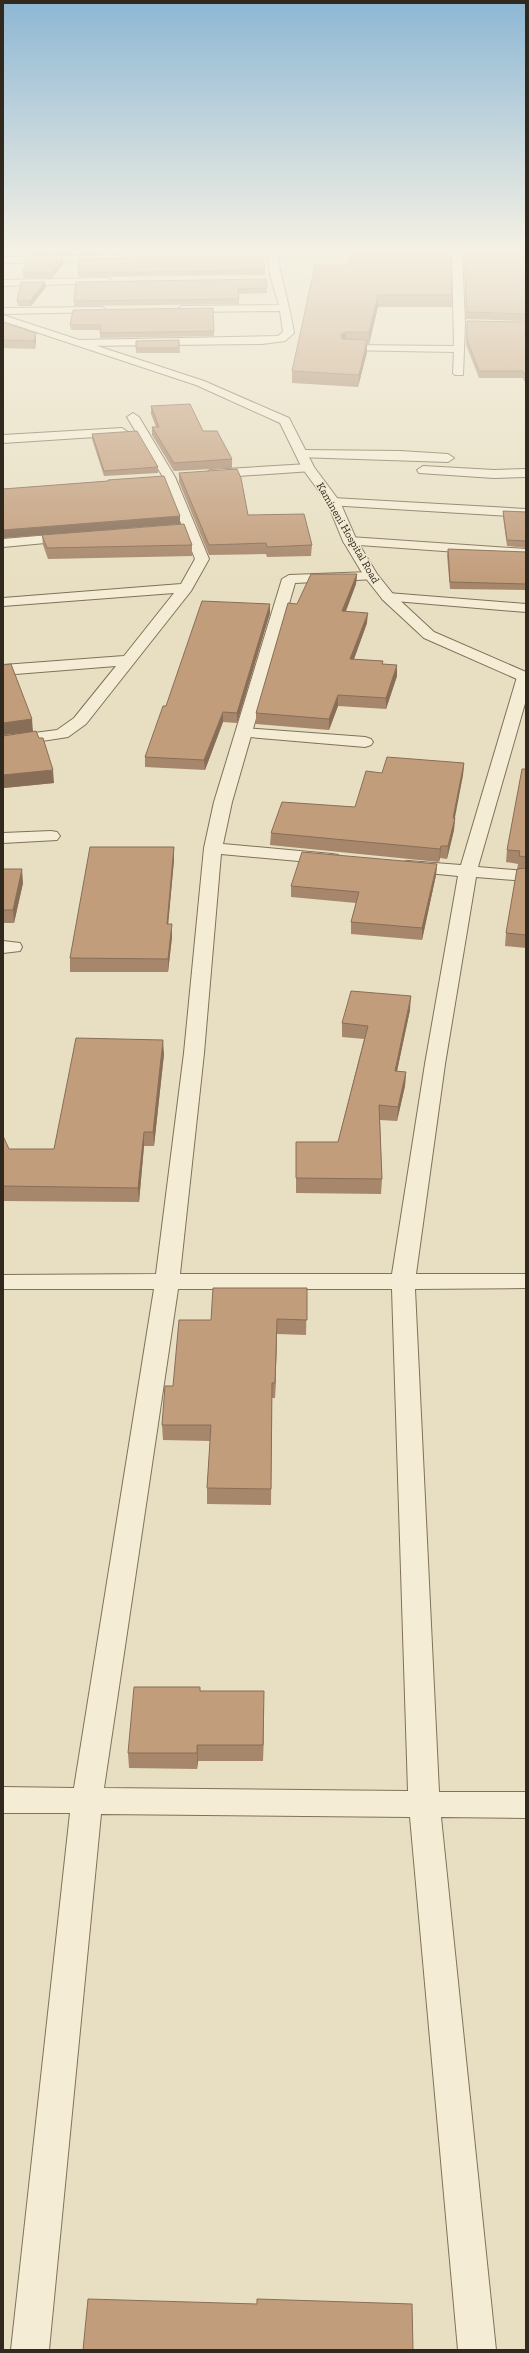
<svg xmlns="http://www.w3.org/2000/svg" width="529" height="2353" viewBox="0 0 529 2353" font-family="'Zilla Slab',serif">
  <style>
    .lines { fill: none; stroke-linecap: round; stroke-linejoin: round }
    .service-casing { stroke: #80715b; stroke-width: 2 }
    .minor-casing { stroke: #80715b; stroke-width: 2 }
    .tertiary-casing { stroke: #80715b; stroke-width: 2 }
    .service { fill: #f4ecd4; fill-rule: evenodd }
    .minor { fill: #f4ecd4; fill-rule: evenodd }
    .tertiary { fill: #f4ecd4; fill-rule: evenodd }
    .wall { fill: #a7876b }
    .shaded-wall { fill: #886e57 }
    .building { fill: #c29d7c; stroke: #886e57 }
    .labels { text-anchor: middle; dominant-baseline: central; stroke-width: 3; stroke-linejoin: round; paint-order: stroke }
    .far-street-label { font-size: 11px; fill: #31281e; stroke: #f1e9d1 }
  </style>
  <rect width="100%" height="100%" fill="#e8dfc2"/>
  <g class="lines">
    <defs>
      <path id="service" d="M302,450L400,451L448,454L454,458L448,462L298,457L296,454Z
        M423,466L494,470L526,469V477L494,478L419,473L417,470Z
        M244,728L365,737L371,739L373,742L371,745L365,747L238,736L236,733L238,730Z"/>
      <path id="minor" d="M267,252H277C281,280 290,306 294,333L285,341L262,344L79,346L74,343L79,340L278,336L283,332L280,311L182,312L177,309L182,306L279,305L271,279Z
        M452,252H462L465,323L463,375H455L453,373L454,352L342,350V346L346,345L454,346Z
        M146,255L151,258L149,260L3,263V257Z
        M107,278L111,279V283L3,286V280Z
        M102,307L107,310L106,312L3,314V308Z
        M133,413L139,417L175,477L209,559L191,591L86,724L68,737L3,747V737L57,730L74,718L116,666L3,675V665L124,656L174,593L3,606V598L181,584L195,559L163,477L127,417Z
        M122,428L128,432L126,435L3,443V435Z
        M308,464L314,468L312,471L210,478L204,474L210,470Z
        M333,498L526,509V517L328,505L326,502L328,499Z
        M72,533L77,534L79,537L77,540L3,547V539Z
        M350,537L526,549V557L345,544L343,541L345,538Z
        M371,572L378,576L376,579L295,583L232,802L223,844L332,854L338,855L341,859L338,863L332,864L221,854L204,1053L180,1274H392L425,1064L458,876L408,871L402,870L399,866L402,862L408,861L461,865L517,677L520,674L526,673V700L478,867L526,871V881L476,877L445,1064L416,1274H526V1288L415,1289L439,1792H526V1818L441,1817L496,2350H458L410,1817L101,1814L49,2350H11L70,1813H3V1787L74,1788L154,1289H3V1275L156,1274L184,1053L204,848L214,802L282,579L289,575ZM178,1289H392L408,1791L104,1788Z
        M388,593L526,604V612L383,600L381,597Z
        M51,831L57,832L60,836L57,840L3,843V833Z
        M3,941L20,943L22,947L20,951L3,953Z"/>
      <path id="tertiary" d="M3,315L204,381L289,418L314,467L340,502L357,541L377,574L393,594L434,632L526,672V683L424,638L383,600L364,576L343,541L327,502L302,468L280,423L196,385L3,321Z"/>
    </defs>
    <!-- service casing -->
    <use href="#service" class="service-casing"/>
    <!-- minor casing -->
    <use href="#minor" class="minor-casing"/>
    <!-- tertiary casing -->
    <use href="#tertiary" class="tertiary-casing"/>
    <!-- service -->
    <use href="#service" class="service"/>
    <!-- minor -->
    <use href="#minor" class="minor"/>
    <!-- tertiary -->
    <use href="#tertiary" class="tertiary"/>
  </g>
  <!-- wall -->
  <path class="wall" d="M27,252H72L70,254L27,255Z
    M81,252H200L81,254Z
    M349,252L452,295V307H378L369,344H367V352L358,387L292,383V371L348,265Z
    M464,252H526V321L466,319Z
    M63,259V264L52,278H23V273Z
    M265,270V275L78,277V273Z
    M76,282L267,288V293L239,294V304L74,306V301Z
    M46,287L31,306H18L17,301Z
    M73,310L214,331V336L100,338V330H71L70,325Z
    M467,321L526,322V381H524L523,378H479L466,345Z
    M3,322L36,333V340L35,349L3,348Z
    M179,340L180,353H136V341Z
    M151,406L203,431L232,459V468L174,471L152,435V427H156L151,414Z
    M92,434L158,467V473L104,476L92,439Z
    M179,473L248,515L312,545L311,556L267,557L266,554L209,555L179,482Z
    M108,480L180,516V524L123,528L192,545V556L48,559L43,545L42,535L3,538V489L108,481Z
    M503,511L526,512V548L507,546L503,517Z
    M448,549L526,552V590L450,589L447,555Z
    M357,574L356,584L346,611L367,623L354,659L383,661V664L397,676L386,709L338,706L329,730L256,724V713L297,604Z
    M270,613L237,723L223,722L205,770L145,767V757L166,706Z
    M3,665L33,732L54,783L4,788L3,784V736L28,732L3,735Z
    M464,763L463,775L454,818H455L454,830L447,859L440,858L439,862L270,845L271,833L355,807L382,773Z
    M526,769V948L505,946L506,933L518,864L506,862L507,850Z
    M174,847V860L168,924L172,937L168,972H70V958Z
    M437,864L436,875L422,940L351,934V922L356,903L291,897V886Z
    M3,869L23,883L14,923H3Z
    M410,1010L397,1071L406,1072L405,1086L397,1121L380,1120L382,1179L381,1194L296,1193V1142H338L364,1039L342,1037V1023Z
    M164,1054L154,1146H144L139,1202L3,1201V1136L9,1149H54Z
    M307,1288L306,1335L277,1334L275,1398H272L271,1505L207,1504V1488L210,1441L163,1440L162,1425L173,1386Z
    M200,1691L264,1707L263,1761H198L197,1769L129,1768L128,1753Z"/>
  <!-- shaded-wall -->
  <path class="shaded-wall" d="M63,259V264L52,278V273Z
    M45,282L46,287L31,306L30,301Z
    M378,295V307L369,344V332Z
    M346,332V344L340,346L341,334Z
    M36,333V340L35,349L34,341Z
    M367,340V352L358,387L359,375Z
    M180,516V524L3,538V530Z
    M357,574L356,584L342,621V611Z
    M270,604V613L237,723V713Z
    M368,613L367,623L350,670V659Z
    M397,665V676L386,709V698Z
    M338,695V706L329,730V719Z
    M223,712V722L205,770L204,760Z
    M32,719L33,732L3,735V723Z
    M464,763L463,775L453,828L455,818L454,830L447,859L448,846Z
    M53,770L54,783L4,788L3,775Z
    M441,846L440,858L439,862L440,849Z
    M174,847V860L167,937V924Z
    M437,864L436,875L422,940V928Z
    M22,869L23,883L14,923L13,910Z
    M172,924V937L168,972V959Z
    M411,996L410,1010L394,1085L395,1071Z
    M163,1040L164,1054L154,1146L153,1132Z
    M406,1072L405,1086L397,1121L398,1107Z
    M144,1132V1146L139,1202L138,1188Z
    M277,1319V1334L275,1398V1383Z
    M264,1691V1707L263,1761V1745Z
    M197,1745L198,1761L197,1769Z"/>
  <!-- building -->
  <path class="building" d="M349,252H451L452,295H378L369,332H346L341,334L342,339L367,340L359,375L292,371L315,265H352Z
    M464,252H526V314L467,312Z
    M263,256L265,270L78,273L79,259Z
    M26,259H63L52,273H23Z
    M266,279L267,288L238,289L239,299L74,301L76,282Z
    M21,282H45L30,301H17Z
    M213,308L214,331L100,333L101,325H70L73,310Z
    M467,321L526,322V374H524L523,371H479L467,339Z
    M3,322L36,333L34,341L3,340Z
    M179,340V348H136V341Z
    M190,404L203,431H217L232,459L174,463L152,427H159L151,406Z
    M137,431L158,467L104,471L92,434Z
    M237,469L241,478L248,515L304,514L312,545L267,547L266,543L209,545L179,473Z
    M164,476L180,516L3,530V489L108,481V480Z
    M503,511L526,512V541L507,540Z
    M184,524L192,545L47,548L42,535Z
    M448,549L526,552V584L450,582Z
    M311,574H357L342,611L368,613L350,659L383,661L382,664L397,665L386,698L338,695L329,719L256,713L288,603L297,604Z
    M202,601L270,604L237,713L223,712L204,760L145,757L163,706H166Z
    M11,664L32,719L3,723V665Z
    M36,731L39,738H43L53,770L3,775V736Z
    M387,757L464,763L453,818H455L448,846H441L440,849L271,833L282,802L355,807L366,771L382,773Z
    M522,769H526V857L519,856L520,851L507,850Z
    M90,847H174L167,924H172L168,959L70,958Z
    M302,852L437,864L422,928L351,922L359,892L291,886Z
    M526,868V935L506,933L517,869Z
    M3,869H22L13,910H3Z
    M351,991L411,996L395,1071L406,1072L398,1107L379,1105L382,1179L296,1178V1142H338L368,1026L342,1023Z
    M76,1038L163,1040L153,1132H144L138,1188L3,1186V1136L9,1149H54Z
    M213,1288H307V1320L277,1319L275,1383H272L271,1489L207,1488L211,1425H162L165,1386H173L179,1320H211Z
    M134,1687H200V1691H264L263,1745H197V1753H128Z
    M88,2299L257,2304V2299L412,2304L413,2350H83Z"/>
  <!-- sky -->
  <linearGradient id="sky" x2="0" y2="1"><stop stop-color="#8db7d4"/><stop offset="0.43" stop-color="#f5f1e4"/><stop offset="1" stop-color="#f5f1e4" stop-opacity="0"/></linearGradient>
  <rect width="529" height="581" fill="url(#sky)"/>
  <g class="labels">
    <!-- far-street labels -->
    <g class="far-street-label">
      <text transform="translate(348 533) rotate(60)">Kamineni Hospital Road</text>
    </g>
  </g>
  <!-- border -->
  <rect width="529" height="2353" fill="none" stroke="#31281e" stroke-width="8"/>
</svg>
